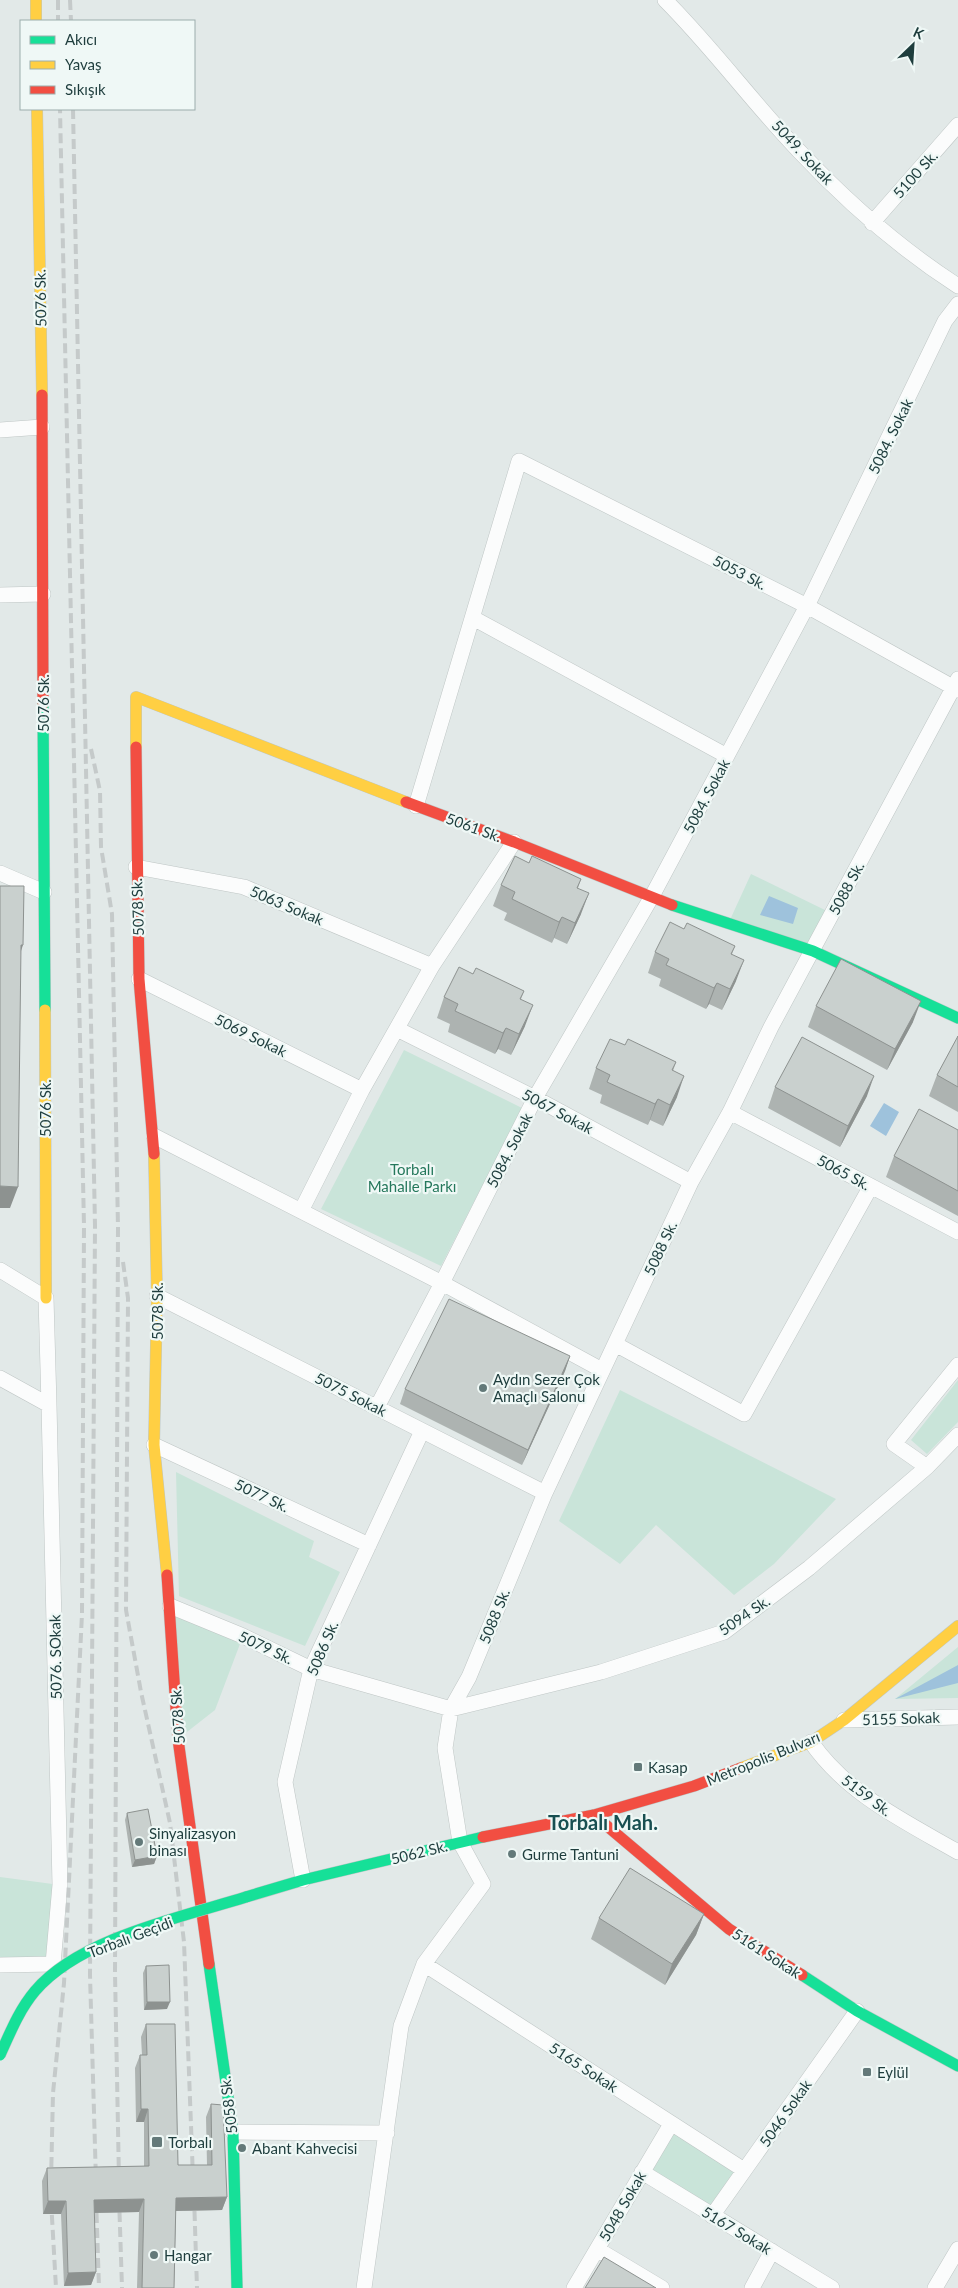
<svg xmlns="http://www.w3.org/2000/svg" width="958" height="2288" viewBox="0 0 958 2288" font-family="Lato,sans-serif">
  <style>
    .green { fill: #c9e4d9 }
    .water { fill: #9ec2dc }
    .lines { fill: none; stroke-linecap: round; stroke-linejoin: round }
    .street-casing { stroke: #bfc6c5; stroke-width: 16 }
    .fast-casing { stroke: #bdc7c6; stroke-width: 12 }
    .slow-casing { stroke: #bdc7c6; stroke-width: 12 }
    .jam-casing { stroke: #bdc7c6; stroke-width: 12 }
    .street { stroke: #fbfcfc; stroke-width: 15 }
    .fast { stroke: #16e098; stroke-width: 11 }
    .slow { stroke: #ffcf43; stroke-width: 11 }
    .jam { stroke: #f24e42; stroke-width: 11 }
    .rail { stroke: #c5caca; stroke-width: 4; stroke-dasharray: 10 5; stroke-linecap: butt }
    .fast-bridge-casing { stroke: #bdc7c6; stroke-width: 12; stroke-linecap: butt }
    .fast-bridge { stroke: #16e098; stroke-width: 11 }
    .wall { fill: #adb3b1 }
    .shaded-wall { fill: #8d9290 }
    .building { fill: #c9d0ce; stroke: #8d9290 }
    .poi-dot { fill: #637979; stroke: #eff8f6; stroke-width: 2 }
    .labels { text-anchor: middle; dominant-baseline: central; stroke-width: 4.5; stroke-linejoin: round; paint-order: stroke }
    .street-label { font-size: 15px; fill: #1e3d3d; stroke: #eff8f6 }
    .park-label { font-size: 15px; fill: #25785c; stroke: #eff8f6 }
    .poi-label { font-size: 15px; fill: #1e3d3d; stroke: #eff8f6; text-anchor: start }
    .district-label { font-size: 20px; font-weight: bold; fill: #184f51; stroke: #eff8f6 }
  </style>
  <rect width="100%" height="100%" fill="#e2e9e8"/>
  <!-- green -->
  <path class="green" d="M751,874L829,912L813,951L729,922Z
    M404,1050L522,1108L441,1266L321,1209Z
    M958,1380V1422L927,1454L911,1440Z
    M620,1390L836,1499L774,1564L734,1595L656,1525L620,1564L559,1521Z
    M176,1472L314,1541L309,1557L340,1572L305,1646L179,1596Z
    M170,1606L243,1636L215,1710L178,1739Z
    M958,1647V1698L895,1699Z
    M0,1877L60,1885L53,1964L0,1965Z
    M671,2124L744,2170L712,2216L642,2172Z"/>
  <!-- water -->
  <path class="water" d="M769,896L798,908L793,924L760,915Z
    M884,1103L899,1112L886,1136L870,1126Z
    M958,1665V1683L895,1699Z"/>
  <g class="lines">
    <defs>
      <path id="street" d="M665,0C713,48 752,102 799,151C847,202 899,248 958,286
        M872,223L958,125
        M0,430L42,427
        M0,595L43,594
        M473,618L727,756
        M416,806L519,461L807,606L958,690
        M136,867L244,887L432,966
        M0,873L44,892
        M139,979L362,1090
        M397,1029L535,1098L691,1182
        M730,1112L958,1232
        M154,1136L442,1283L602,1370
        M301,1211L362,1090L432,966L514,842
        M0,1270L46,1298L49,1405
        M157,1296L545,1493
        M615,1344L744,1414L871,1186
        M0,1378L49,1405L60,1885L53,1964L0,1965
        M377,1407L442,1283L535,1098L651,898L807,606L945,321L958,304
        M154,1445L369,1545
        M927,1467L894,1444L958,1365
        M170,1606L243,1636L311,1669L451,1709L601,1672L724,1632L809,1568L927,1467L958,1435
        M844,1720L958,1717
        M811,1742C847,1794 904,1821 958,1852
        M303,1880L285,1782L311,1669L422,1431
        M424,1964L744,2170
        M233,2132L387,2133
        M642,2172L832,2288
        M712,2216L857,2011
        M597,2249L662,2288
        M364,2288L401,2026L424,1964L483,1884L460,1842L445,1748L451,1709L469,1677L545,1493L691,1182L730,1112L771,1027L958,679
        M574,2288L671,2124
        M752,2288L772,2251
        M935,2288L958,2249"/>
      <path id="fast" d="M43,704L45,1010
        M672,905L813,951L958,1018
        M246,1897L303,1880L483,1837
        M209,1964L233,2132L237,2288
        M802,1975L857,2011L958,2066"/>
      <path id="slow" d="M36,0V21
        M37,109L42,395
        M136,747V697L406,802
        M45,1010L46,1298
        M154,1154L157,1296L154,1445L167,1575
        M741,1768L811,1742L844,1720L958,1626"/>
      <path id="jam" d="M42,395L43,704
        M136,747L139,979L154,1154
        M406,802L514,842L672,905
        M167,1575L178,1739L209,1964
        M594,1815L729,1929L802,1975
        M483,1837L594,1815L694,1786L741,1768"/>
    </defs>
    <!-- street casing -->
    <use href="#street" class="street-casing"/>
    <!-- fast casing -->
    <use href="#fast" class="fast-casing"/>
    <!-- slow casing -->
    <use href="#slow" class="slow-casing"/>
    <!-- jam casing -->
    <use href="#jam" class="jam-casing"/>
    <!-- street -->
    <use href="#street" class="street"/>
    <!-- fast -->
    <use href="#fast" class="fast"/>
    <!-- slow -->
    <use href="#slow" class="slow"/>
    <!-- jam -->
    <use href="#jam" class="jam"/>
    <!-- rail -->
    <path class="rail" d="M58,0V21
      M70,0L71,21
      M73,109L95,1226L90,1975L96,2181
      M91,749L100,791L101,847L112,914L118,1228L115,1973L119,2180
      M123,1262L128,1298L126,1610L141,1692L170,1823L184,1942L193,2178
      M51,2182L53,2093L64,1983L82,1614L84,1226L60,109
      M194,2196L197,2288
      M119,2197L122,2288
      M96,2198L99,2288
      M51,2200L56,2288"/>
    <defs>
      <path id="fast-bridge" d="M0,2055C10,2033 19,2010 35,1991C80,1938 182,1917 246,1897"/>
    </defs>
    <!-- fast-bridge casing -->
    <use href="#fast-bridge" class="fast-bridge-casing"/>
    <!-- fast-bridge -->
    <use href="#fast-bridge" class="fast-bridge"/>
  </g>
  <!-- wall -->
  <path class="wall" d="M529,863L581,879L578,888L581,914L567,944L554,938L552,943L504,920L507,913L493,906L501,885Z
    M684,929L735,946L732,954L736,981L722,1010L709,1004L706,1009L659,986L661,979L648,973L655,952Z
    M473,974L524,991L521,999L525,1026L511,1055L498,1049L495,1054L448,1032L450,1024L437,1018L444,997Z
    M816,1006L913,1022L887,1070L808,1027Z
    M958,1036V1112L929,1096L937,1075Z
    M625,1045L676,1062L673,1071L677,1097L663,1126L650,1120L648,1125L600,1103L602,1095L589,1089L596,1068Z
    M775,1087L867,1096L840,1147L768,1108Z
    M958,1130V1216L886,1177L894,1156Z
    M570,1356L565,1371L522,1465L400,1404L405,1389Z
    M127,1813L157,1856L154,1864L132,1867L125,1820Z
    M704,1914L696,1935L665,1985L591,1939L599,1918Z
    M146,1966L167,2009L144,2010L143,1973Z
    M146,2024L178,2165H207L206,2117L211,2104L227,2197L222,2210L176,2211L174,2288H137L139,2212L94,2213L96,2272L91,2285L64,2286L61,2214H43L42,2181L47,2168L144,2166V2122H136L135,2068L140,2055H142L141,2037Z"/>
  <!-- shaded-wall -->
  <path class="shaded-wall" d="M589,893L581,914L567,944L575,923Z
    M562,917L554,938L552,943L559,922Z
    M21,945H23L16,966Z
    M744,960L736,981L722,1010L730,989Z
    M717,983L709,1004L706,1009L714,988Z
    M921,1001L913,1022L887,1070L895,1049Z
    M533,1005L525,1026L511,1055L519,1034Z
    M506,1028L498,1049L495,1054L503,1033Z
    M684,1076L677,1097L663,1126L670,1105Z
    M874,1076L867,1096L840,1147L848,1126Z
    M658,1099L650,1120L648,1125L655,1104Z
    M0,1186L18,1187L10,1208H0Z
    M570,1356L565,1371L522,1465L528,1450Z
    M157,1856L154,1864L132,1867L135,1860Z
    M704,1914L696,1935L665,1985L672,1964Z
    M147,2002H170L167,2009L144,2010Z
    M141,2109H148L144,2122H136Z
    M227,2197L222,2210L171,2211L176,2198Z
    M144,2199L139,2212L89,2213L94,2200Z
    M48,2201H66L61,2214H43Z
    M96,2272L91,2285L64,2286L68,2273Z"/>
  <!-- building -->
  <path class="building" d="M515,856L529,863L532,856L581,879L577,888L589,893L575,923L562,917L559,922L512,899L515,892L501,885Z
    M0,886H24L23,945H21L18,1187L0,1186Z
    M670,922L684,929L687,923L735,946L731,954L744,960L730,989L717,983L714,988L666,965L669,959L655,952Z
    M841,959L921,1001L895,1049L816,1006Z
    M459,967L473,974L476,968L524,991L520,999L533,1005L519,1034L506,1028L503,1033L455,1011L458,1004L444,997Z
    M958,1036V1087L937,1075Z
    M802,1037L874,1076L848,1126L775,1087Z
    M610,1039L625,1045L628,1039L676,1062L672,1070L684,1076L670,1105L658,1099L655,1104L607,1082L610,1075L596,1068Z
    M919,1109L958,1130V1191L894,1156Z
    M449,1299L570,1356L528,1450L405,1389Z
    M148,1809L157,1856L135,1860L127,1813Z
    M630,1868L704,1914L672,1964L599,1918Z
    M169,1965L170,2002H147L146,1966Z
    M146,2024H175L178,2165H212L211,2104L223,2105L227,2197L176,2198L174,2288H142L144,2199L94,2200L96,2272L68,2273L66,2201H48L47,2168L149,2166L148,2109H141L140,2055H147Z
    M604,2257L656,2288H585Z"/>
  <!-- markers -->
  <g class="poi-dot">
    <circle cx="483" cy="1388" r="5"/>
    <rect x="633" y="1762" width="10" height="10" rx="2.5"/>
    <circle cx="139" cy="1842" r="5"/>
    <circle cx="512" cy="1854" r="5"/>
    <rect x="862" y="2067" width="10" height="10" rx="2.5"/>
    <rect x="151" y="2136" width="12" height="12" rx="2.5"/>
    <circle cx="242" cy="2148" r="5"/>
    <circle cx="154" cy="2255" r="5"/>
  </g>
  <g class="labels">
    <!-- street labels -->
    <g class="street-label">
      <text transform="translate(803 152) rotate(47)">5049. Sokak</text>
      <text transform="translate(915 174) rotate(-48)">5100 Sk.</text>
      <text transform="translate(40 298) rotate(-91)">5076 Sk.</text>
      <text transform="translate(890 436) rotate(-64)">5084. Sokak</text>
      <text transform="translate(740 572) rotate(27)">5053 Sk.</text>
      <text transform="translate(43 703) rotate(-90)">5076 Sk.</text>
      <text transform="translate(706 796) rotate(-62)">5084. Sokak</text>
      <text transform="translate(474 827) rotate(20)">5061 Sk.</text>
      <text transform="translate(846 888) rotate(-62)">5088 Sk.</text>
      <text transform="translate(287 905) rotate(23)">5063 Sokak</text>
      <text transform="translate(137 907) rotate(-92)">5078 Sk.</text>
      <text transform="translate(251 1035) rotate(26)">5069 Sokak</text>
      <text transform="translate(45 1108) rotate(-90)">5076 Sk.</text>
      <text transform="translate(558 1111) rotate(28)">5067 Sokak</text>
      <text transform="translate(509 1150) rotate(-63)">5084. Sokak</text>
      <text transform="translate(844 1172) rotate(28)">5065 Sk.</text>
      <text transform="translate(660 1248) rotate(-65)">5088 Sk.</text>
      <text transform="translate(157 1311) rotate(-90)">5078 Sk.</text>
      <text transform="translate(351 1394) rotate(27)">5075 Sokak</text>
      <text transform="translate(262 1495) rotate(25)">5077 Sk.</text>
      <text transform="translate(744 1615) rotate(-34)">5094 Sk.</text>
      <text transform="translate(494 1616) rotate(-68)">5088 Sk.</text>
      <text transform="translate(266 1647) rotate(25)">5079 Sk.</text>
      <text transform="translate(322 1648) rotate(-67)">5086 Sk.</text>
      <text transform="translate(55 1657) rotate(-91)">5076. SOkak</text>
      <text transform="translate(177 1715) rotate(-94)">5078 Sk.</text>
      <text transform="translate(901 1718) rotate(-2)">5155 Sokak</text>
      <text transform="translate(763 1758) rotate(-22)">Metropolis Bulvarı</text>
      <text transform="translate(867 1795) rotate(37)">5159 Sk.</text>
      <text transform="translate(419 1852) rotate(-14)">5062 Sk.</text>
      <text transform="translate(130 1937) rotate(-21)">Torbalı Geçidi</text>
      <text transform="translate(767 1953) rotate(33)">5161 Sokak</text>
      <text transform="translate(584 2067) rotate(33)">5165 Sokak</text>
      <text transform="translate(228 2105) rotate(-97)">5058 Sk.</text>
      <text transform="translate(785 2113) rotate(-55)">5046 Sokak</text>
      <text transform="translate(622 2206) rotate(-60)">5048 Sokak</text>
      <text transform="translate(737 2230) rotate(31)">5167 Sokak</text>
    </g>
    <!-- park labels -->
    <g class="park-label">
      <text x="412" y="1169">Torbalı<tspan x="412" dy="17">Mahalle Parkı</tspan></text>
    </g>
    <!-- poi labels -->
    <g class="poi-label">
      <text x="493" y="1379">Aydın Sezer Çok<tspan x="493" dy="17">Amaçlı Salonu</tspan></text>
      <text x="648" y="1767">Kasap</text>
      <text x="149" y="1833">Sinyalizasyon<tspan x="149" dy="17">binası</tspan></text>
      <text x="522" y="1854">Gurme Tantuni</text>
      <text x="877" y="2072">Eylül</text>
      <text x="168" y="2142">Torbalı</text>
      <text x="252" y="2148">Abant Kahvecisi</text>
      <text x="164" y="2255">Hangar</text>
    </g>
    <!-- district labels -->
    <g class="district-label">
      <text x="603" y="1822">Torbalı Mah.</text>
    </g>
  </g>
  <!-- legend -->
  <rect x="20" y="20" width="175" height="90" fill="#eff8f6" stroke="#9badac"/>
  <rect x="30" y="36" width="25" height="8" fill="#16e098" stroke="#9badac"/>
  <text x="65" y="45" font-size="15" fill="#1e3d3d">Akıcı</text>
  <rect x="30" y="61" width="25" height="8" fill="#ffcf43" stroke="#9badac"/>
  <text x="65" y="70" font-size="15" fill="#1e3d3d">Yavaş</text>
  <rect x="30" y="86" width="25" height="8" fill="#f24e42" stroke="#9badac"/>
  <text x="65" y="95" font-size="15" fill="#1e3d3d">Sıkışık</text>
  <!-- north arrow -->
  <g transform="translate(913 45) rotate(25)" stroke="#eff8f6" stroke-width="4" paint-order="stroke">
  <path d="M0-4L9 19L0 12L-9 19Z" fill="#1e3d3d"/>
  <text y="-8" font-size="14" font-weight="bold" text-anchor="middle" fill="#1e3d3d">K</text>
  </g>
</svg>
